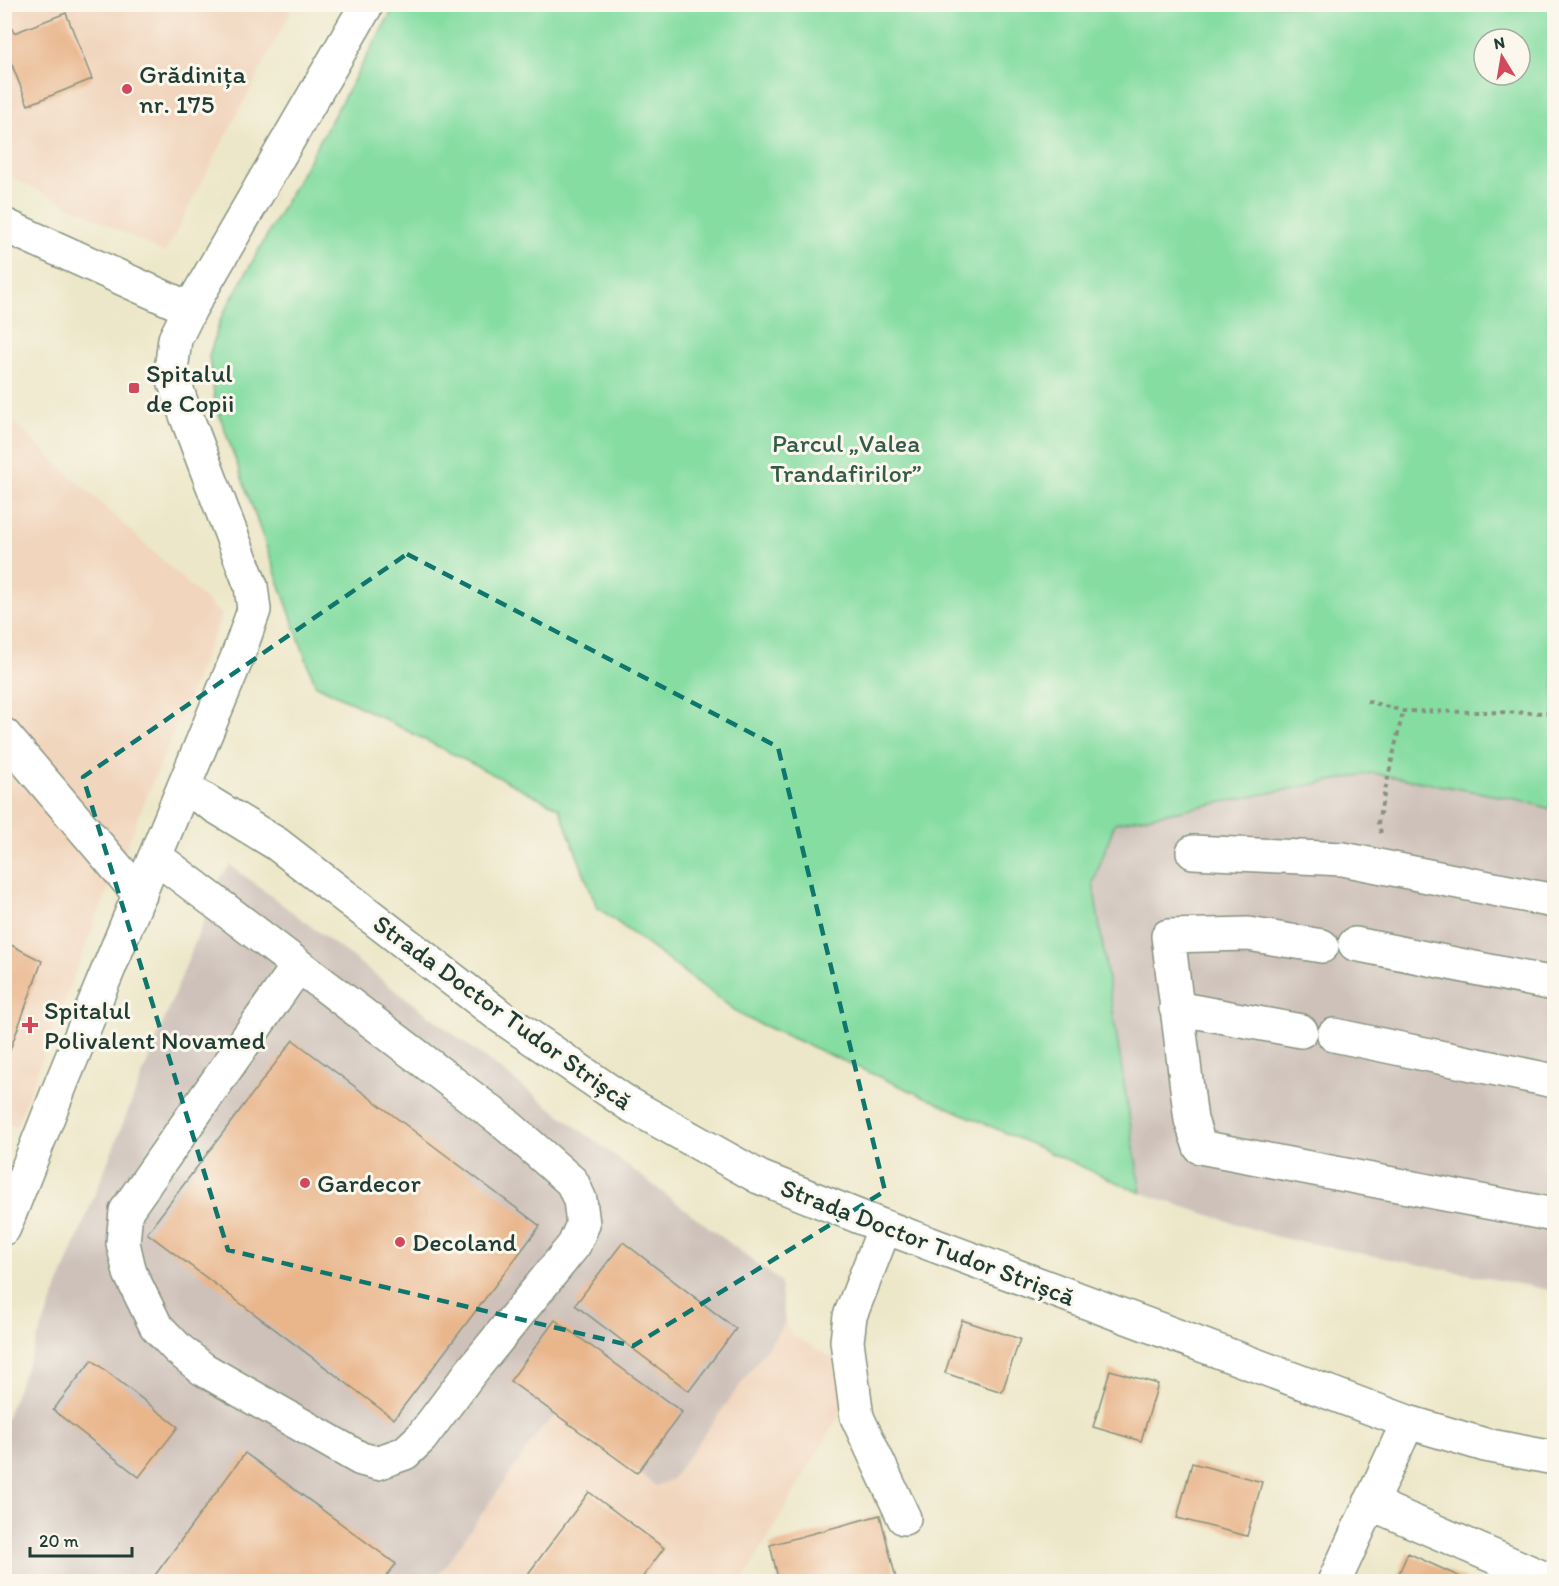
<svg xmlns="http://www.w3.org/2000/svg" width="1559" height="1586" viewBox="0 0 1559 1586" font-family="Itim,sans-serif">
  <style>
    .built { fill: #f1d5bd }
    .industrial { fill: #cec1ba }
    .green { fill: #85dda2; stroke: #528d6b; stroke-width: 1.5; fill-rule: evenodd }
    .building { fill: #e9b68c }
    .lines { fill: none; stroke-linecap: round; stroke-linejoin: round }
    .minor-casing { stroke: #86927e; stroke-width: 36 }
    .path { stroke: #86927e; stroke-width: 4; stroke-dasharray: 4.5 4.5; stroke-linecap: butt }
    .minor { stroke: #fff; stroke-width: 33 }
    .marked { fill: none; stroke: #0f766e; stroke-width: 4.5; stroke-dasharray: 12 8; stroke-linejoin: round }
    .poi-dot { fill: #d1495b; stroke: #fbf7ec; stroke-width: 2 }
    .labels { text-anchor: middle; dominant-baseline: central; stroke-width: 6; stroke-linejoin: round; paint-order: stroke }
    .poi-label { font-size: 26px; fill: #1f3d34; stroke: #fbf7ec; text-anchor: start }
    .park-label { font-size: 26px; fill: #335d4a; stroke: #fbf7ec }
    .street-label { font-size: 26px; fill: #1f3d34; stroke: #fbf7ec }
  </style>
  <rect width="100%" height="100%" fill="#fbf7ec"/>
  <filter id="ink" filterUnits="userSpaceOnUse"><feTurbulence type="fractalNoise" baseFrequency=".0167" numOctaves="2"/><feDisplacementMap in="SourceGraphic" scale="12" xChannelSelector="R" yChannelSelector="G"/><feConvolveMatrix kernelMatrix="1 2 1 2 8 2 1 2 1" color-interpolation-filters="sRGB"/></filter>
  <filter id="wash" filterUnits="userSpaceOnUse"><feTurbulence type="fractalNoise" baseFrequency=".008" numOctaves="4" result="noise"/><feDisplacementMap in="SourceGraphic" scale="24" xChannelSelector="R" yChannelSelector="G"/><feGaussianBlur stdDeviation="1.35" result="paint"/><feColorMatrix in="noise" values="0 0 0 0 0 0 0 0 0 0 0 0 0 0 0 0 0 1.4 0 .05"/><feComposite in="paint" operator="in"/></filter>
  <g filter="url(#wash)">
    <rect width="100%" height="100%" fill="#ede7c9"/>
    <!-- built -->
    <path class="built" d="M4,5H294L165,253L5,174Z
      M4,414L222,615L92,929L16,1127L4,1121Z
      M785,1323L793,1336L863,1374L743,1581L435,1582L542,1428L561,1411L672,1479Z"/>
    <!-- industrial -->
    <path class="industrial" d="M1372,773L1521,800L1554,810V1291L1277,1237L1141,1193L1093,883L1115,823Z
      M230,865L780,1281L785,1323L672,1479L656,1486L561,1411L542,1428L435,1581H5L4,1423L221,877Z"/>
    <!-- green -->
    <path class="green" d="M396,4L1554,5V810L1521,800L1372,773L1115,823L1093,883L1141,1193L744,1017L597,907L559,808L315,684L215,402L209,356L221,318ZM1484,39H1520V75H1484Z"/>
    <g id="blocks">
      <!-- building -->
      <path class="building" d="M4,10L14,33L66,13L92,79L28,105L4,45Z
        M11,945L42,961L5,1064L4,947Z
        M293,1040L540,1226L394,1419L147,1233Z
        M623,1242L736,1329L689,1391L575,1305Z
        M555,1320L682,1412L637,1473L510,1381Z
        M962,1320L1020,1339L1002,1392L945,1373Z
        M92,1360L178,1427L139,1477L53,1410Z
        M1110,1370L1158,1384L1141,1441L1093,1427Z
        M245,1453L396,1564L382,1582H150Z
        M1192,1463L1262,1482L1247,1536L1177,1518Z
        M589,1492L664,1548L639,1582H522Z
        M880,1515L897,1582H779L770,1545Z
        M1408,1553L1471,1582H1395Z"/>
    </g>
  </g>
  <g filter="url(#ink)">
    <use href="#blocks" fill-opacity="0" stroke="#86927e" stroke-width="1.5"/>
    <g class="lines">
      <defs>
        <path id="minor" d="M4,225L190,309
          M4,735L140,895
          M185,788L277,844L500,1016L627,1103L759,1177L885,1227L1408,1422L1485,1445L1554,1458
          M1193,852L1343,859L1554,901
          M156,857L500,1119L572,1182L580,1200L583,1224L574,1245L470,1373L421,1438L405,1453L377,1463L361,1459L203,1369L178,1349L156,1326L130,1273L123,1243L126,1211L298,966
          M1355,944L1554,984
          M1322,946L1248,934L1168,936L1191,1120L1200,1147L1554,1215
          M1176,1008L1301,1031
          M1334,1035L1554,1081
          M885,1227L850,1316L847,1341L857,1417L904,1518
          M4,1228L61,1084L237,658L254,610L251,586L181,402L171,371L175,339L190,309L367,4
          M1370,1503L1541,1577L1543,1582
          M1334,1582L1408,1422"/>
      </defs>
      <!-- minor casing -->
      <use href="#minor" class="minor-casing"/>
      <!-- path -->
      <path class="path" d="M1367,701L1403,711L1554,713
        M1381,833L1378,822L1403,711"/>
      <!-- minor -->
      <use href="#minor" class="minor"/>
    </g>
  </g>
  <!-- marked area -->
  <path class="marked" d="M407,554L778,747L885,1191L633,1346L228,1250L83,777Z"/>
  <!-- markers -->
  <g class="poi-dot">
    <circle cx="127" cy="89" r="6"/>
    <rect x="128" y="382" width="12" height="12" rx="3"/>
    <path d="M27 1016h6v6h6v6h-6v6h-6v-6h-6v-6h6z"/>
    <circle cx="305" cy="1183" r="6"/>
    <circle cx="400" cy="1242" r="6"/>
  </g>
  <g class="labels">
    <!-- poi labels -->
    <g class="poi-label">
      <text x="139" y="74">Grădinița<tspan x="139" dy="30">nr. 175</tspan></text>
      <text x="146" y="373">Spitalul<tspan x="146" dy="30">de Copii</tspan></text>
      <text x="44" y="1010">Spitalul<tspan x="44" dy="30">Polivalent Novamed</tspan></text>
      <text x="317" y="1183">Gardecor</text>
      <text x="412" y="1242">Decoland</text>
    </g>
    <!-- park labels -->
    <g class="park-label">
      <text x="846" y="443">Parcul „Valea<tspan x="846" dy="30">Trandafirilor”</tspan></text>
    </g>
    <!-- street labels -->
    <g class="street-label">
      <text transform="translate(503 1012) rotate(36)">Strada Doctor Tudor Strișcă</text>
      <text transform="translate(928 1242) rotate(21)">Strada Doctor Tudor Strișcă</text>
    </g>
  </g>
  <!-- margin -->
  <rect width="1559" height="1586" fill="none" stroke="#fbf7ec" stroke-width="24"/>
  <!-- north arrow -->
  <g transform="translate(1502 57) rotate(349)"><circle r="28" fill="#fbf7ec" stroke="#a3ada2" stroke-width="1.5"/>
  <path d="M0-4.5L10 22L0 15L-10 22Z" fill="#d1495b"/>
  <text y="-9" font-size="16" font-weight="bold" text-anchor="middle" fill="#1f3d34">N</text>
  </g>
  <!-- scale -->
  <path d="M30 1547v9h102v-9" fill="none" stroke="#1f3d34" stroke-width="3"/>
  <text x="39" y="1547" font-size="18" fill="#1f3d34" stroke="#fbf7ec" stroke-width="4.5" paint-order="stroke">20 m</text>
</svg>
